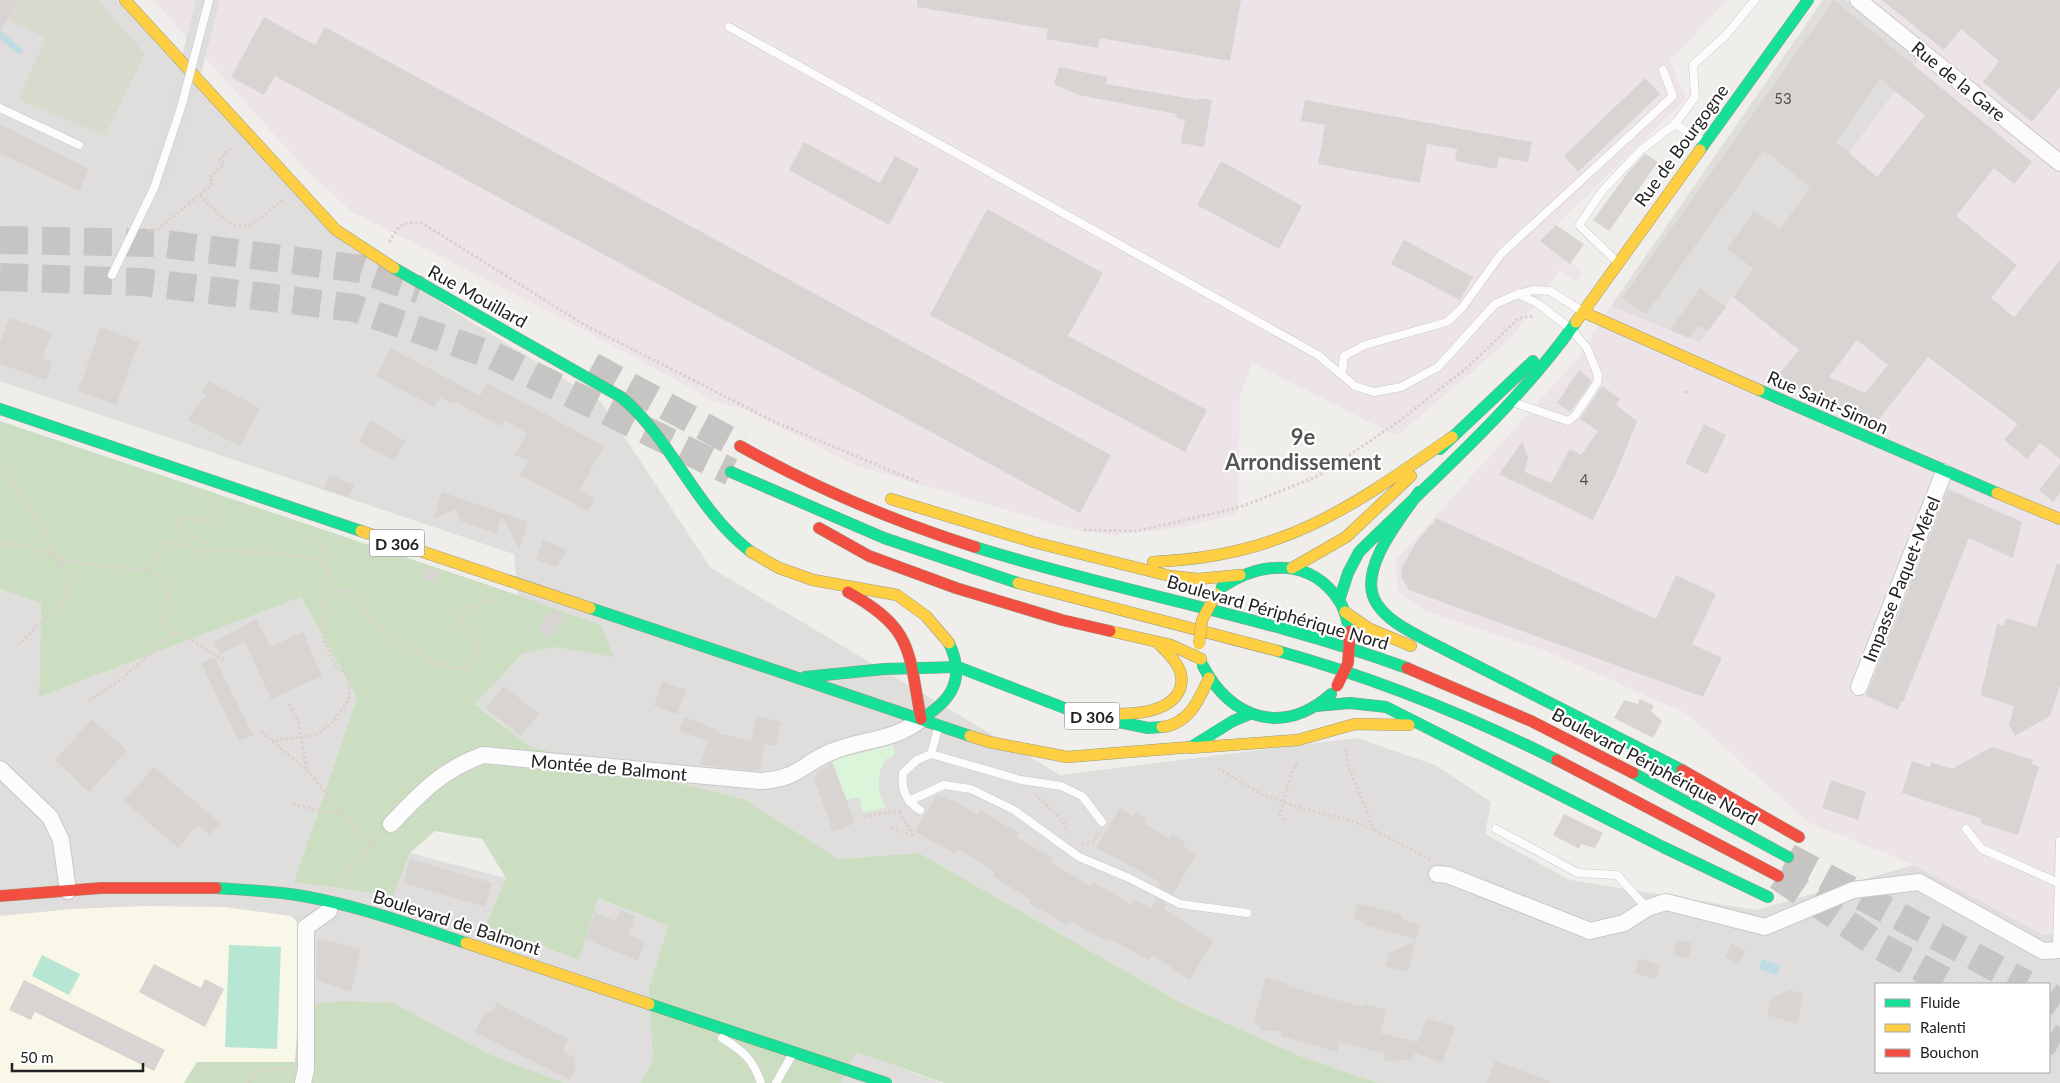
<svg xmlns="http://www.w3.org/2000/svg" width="2060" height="1083" viewBox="0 0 2060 1083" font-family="Lato,sans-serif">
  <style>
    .residential { fill: #dfdedc; fill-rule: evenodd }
    .industrial { fill: #ede4e9 }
    .education { fill: #f8f7e8 }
    .construction { fill: #d9d9cd }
    .forest { fill: #cbdec1 }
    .park { fill: #daf5da }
    .pitch { fill: #b7e6d2 }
    .water { fill: #bfdbe3 }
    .pier { fill: #dedddd }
    .building { fill: #d7d4d2; fill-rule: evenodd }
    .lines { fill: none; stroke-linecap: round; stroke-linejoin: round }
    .highway-tunnel { stroke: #c7c5c3; stroke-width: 28; stroke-dasharray: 28 14; stroke-linecap: butt }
    .lane-casing { stroke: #c9c8c7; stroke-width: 9 }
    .street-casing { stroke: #c9c8c7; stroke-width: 18 }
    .fast-casing { stroke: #999a82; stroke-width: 12 }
    .slow-casing { stroke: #999a82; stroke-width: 12 }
    .jam-casing { stroke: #999a82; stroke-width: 12 }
    .path { stroke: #dccecd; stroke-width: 3; stroke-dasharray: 2.5 2.5; stroke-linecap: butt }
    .lane { stroke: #fdfcfc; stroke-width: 8 }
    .street { stroke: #fdfcfc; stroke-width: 16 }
    .fast { stroke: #16e098; stroke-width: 11 }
    .slow { stroke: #ffcf43; stroke-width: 11 }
    .jam { stroke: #f24e42; stroke-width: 11 }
    .lane-bridge-casing { stroke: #c9c8c7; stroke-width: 9; stroke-linecap: butt }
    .slow-bridge-casing { stroke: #a79c86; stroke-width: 12; stroke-linecap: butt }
    .jam-bridge-casing { stroke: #a79c86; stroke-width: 12; stroke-linecap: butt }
    .lane-bridge { stroke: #fdfcfc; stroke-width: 8 }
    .slow-bridge { stroke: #ffcf43; stroke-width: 11 }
    .jam-bridge { stroke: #f24e42; stroke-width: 11 }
    .labels { text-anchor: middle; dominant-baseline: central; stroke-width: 4.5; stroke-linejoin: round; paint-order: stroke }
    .number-label { font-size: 15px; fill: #4f4e4e }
    .shield { fill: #fff; stroke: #646464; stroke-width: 1 }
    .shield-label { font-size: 16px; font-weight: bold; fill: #222 }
    .street-label { font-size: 18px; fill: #222; stroke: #fff }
    .district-label { font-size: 22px; font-weight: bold; fill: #555; stroke: #fff }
  </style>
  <rect width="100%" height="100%" fill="#f0eeeb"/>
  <!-- residential -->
  <path class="residential" d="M0,0H117L347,245L601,402L711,568L1060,775L1357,738L1435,765L1491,802L1485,834L1570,880L1756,910L1914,865L2044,935L2060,933V1083H1379L1302,1057L1181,1003L919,853L839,859L744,799L531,747L475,703L523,653L514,554L0,381ZM1876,984H2049V1072H1876Z
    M1823,0H1846L1923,54L1849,153L1810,188L1700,343L1611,306Z
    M0,589L41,603L39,697L301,597L357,698L294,882L392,896L410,853L506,878L485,927L578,960L597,898L668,926L649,987L838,1045L941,1083H0Z"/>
  <!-- industrial -->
  <path class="industrial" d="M153,0H1727L1670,61L1686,99L1540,241L1582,271L1576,282L1560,270L1516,332L1503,345L1397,436L1252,363L1240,396L1238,514L1182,527L1116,535L1075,530L857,466L746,410L716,402L556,315L352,212L305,169Z
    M1868,0H2060V933L2044,935L1914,865L1809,823L1687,714L1546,651L1425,611L1398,592L1395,561L1578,358L1611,306L1700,343L1810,187L1849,153L1923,54Z"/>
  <!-- education -->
  <path class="education" d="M145,906L224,907L291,916L299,925V1006L296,1062L197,1063L184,1083H0V916L73,909Z"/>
  <!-- construction -->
  <path class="construction" d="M20,0H98L145,54L105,136L18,99L46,38L8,20Z"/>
  <!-- forest -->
  <path class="forest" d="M0,421L503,590L601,625L614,657L555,647L523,653L475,704L531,747L744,799L839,859L919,853L1181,1003L1302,1057L1379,1083H944L856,1052L841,1083H641L653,1060L649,987L668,926L598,898L579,960L485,927L506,878L482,839L435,831L410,853L393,896L294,882L357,698L301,597L39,697L41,603L0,589Z
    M339,1001L393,1003L488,1054L564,1083H184L197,1062H295L299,1006Z"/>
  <!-- park -->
  <path class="park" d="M893,745L895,755L886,759C876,773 877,792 886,807L863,813L859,797L846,800L832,762L841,758Z"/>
  <!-- pitch -->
  <path class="pitch" d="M229,945L281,947L277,1049L225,1047Z
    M42,955L80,974L69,995L32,976Z"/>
  <!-- water -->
  <path class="water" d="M0,30L23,50L19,55L0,39Z
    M1762,959L1780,965L1777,975L1759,969Z"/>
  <!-- pier -->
  <path class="pier" d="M196,0H220L183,143L165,193L144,183L165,124Z"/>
  <!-- building -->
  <path class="building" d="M0,0H20L0,31Z
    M917,0H1241L1230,61L1100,38L1098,48L1046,39L1048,29L917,7Z
    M1834,0L2032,162L2014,184L1994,168L1956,216L2017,265L1991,298L2014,317L2060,260V459L2040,443L2027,459L2004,440L2018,424L1928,357L1876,423L1776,378L1799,350L1733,297L1753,268L1727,249L1754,211L1780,229L1810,187L1764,150L1646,314L1622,298ZM1880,79L1925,115L1877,177L1836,142ZM1857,340L1888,365L1865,393L1829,377Z
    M1882,0H2060V87L2032,122L1983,82L1999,61L1961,29L1944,50Z
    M264,17L315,45L325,27L1111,455L1080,513L275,76L264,95L231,77Z
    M1059,67L1107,77L1106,84L1198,100V98L1212,100L1204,147L1181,143L1185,120L1176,118L1177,114L1079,95L1054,84Z
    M1645,78L1660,94L1578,172L1564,156Z
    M1305,100L1532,142L1528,162L1499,157L1497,169L1455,161L1457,149L1427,144L1420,183L1318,164L1325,125L1301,121Z
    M0,124L89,169L79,191L0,153Z
    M804,142L880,183L895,156L919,169L889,225L789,170Z
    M1645,154L1658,162L1609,231L1593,220L1629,171Z
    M1221,161L1302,206L1279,249L1197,205Z
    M987,209L1103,273L1068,336L1207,410L1185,452L930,315Z
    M1556,225L1584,244L1570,264L1540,241Z
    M1404,240L1473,277L1460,300L1391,264Z
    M1700,288L1726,307L1708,331L1698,325L1689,338L1670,330Z
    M9,318L52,332L42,359L52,362L46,380L0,364V344Z
    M101,327L139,342L116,405L78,391Z
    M391,348L480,396L487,383L604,446L579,491L594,499L588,511L520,475L528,461L515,455L527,433L504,420L501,426L454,401L452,404L440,397L434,407L376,376Z
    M1579,370L1592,381L1570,412L1557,403Z
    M208,381L260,408L240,446L188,420L196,406L207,396L202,393Z
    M1602,386L1620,399L1616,405L1637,421L1616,473L1593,520L1499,474L1522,442L1528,457L1525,472L1551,483L1570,449L1581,455L1598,431L1580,419Z
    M370,420L405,441L395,461L359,442Z
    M1704,424L1726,435L1707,474L1685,463Z
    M2060,464V493L2053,502L2039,490Z
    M329,475L354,485L349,497L324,489Z
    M1948,489L2022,522L2013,558L1969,538L1903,702H1901L1898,710L1866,696Z
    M442,492L528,522L519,549L502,516L496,533L461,521L456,509L433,519Z
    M1436,518L1656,619L1676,575L1716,594L1692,644L1722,658L1703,697L1409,590L1401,576L1402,567L1415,544L1431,524L1433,525Z
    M543,540L567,549L557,567L536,560Z
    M2057,564H2060V686L2050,716L2015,736L2009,725L2014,706L1980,695L1986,672L1997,624L2004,626L2006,618L2036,627Z
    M427,568L439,572L436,583L423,579Z
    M551,610L566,615L551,638L538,629Z
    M256,619L270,647L303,632L322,676L271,699L245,642L220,654L214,642Z
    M214,657L253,735L239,741L201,663Z
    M662,681L686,690L677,714L654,706Z
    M504,686L539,714L521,736L486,708Z
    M1640,699L1654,706L1651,711L1662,721L1653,738L1614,718L1624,700L1638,704Z
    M757,716L781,722L775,746L765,744L759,771L700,765L708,741L679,731L684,717L718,730L717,733L751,741Z
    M92,719L127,751L89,792L55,760Z
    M1992,747L2033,760L2031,764L2039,767L2018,835L1980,823L1982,819L1902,793L1912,761L1930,767L1931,762L1952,769Z
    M832,762L855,823L833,832L815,781L816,773Z
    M154,767L220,823L210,835L198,825L178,848L124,801Z
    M1831,780L1866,792L1858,820L1822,808Z
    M937,794L951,801L952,799L978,815L980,810L1019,833L1016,837L1054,859L1052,863L1090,886L1093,882L1131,904L1134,899L1152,909L1156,898L1167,904L1164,909L1213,941L1190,980L1153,955L1149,960L1110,939L1108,942L1070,921L1067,925L1029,903L1031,900L993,876L995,872L958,849L955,853L915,832Z
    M1120,808L1132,816L1135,812L1146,819L1144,823L1170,839L1172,835L1186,843L1183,847L1196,855L1173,894L1159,887L1160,883L1150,876L1096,848Z
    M1564,814L1603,833L1595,848L1581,844L1579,849L1553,835Z
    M410,859L492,883L485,907L403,883Z
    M1357,903L1403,915L1402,920L1420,924L1416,939L1364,925L1365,922L1353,919Z
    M620,910L635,916L629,935L645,941L638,961L586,939L595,913L616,921Z
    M317,938L361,949L351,992L316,980Z
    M1677,940L1692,943L1689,958L1674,955Z
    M1416,941L1408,972L1386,966L1389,953Z
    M1731,944L1746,951L1739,964L1725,957Z
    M1639,958L1660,965L1656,979L1635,973Z
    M154,964L201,988L205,979L224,989L205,1027L139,992Z
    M1266,978L1288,984L1287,986L1363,1007L1364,1004L1387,1010L1380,1033L1418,1042L1427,1018L1455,1027L1442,1063L1415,1053L1412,1060L1384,1061L1386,1054L1339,1042L1337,1052L1281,1036L1282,1031L1261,1030L1254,1020Z
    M24,980L165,1050L154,1071L35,1012L31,1020L9,1010Z
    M1790,990L1803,994L1798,1024L1767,1015L1771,998Z
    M497,1003L568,1039L562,1051L574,1057L576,1067L570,1080L475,1032L485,1012H492Z
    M1495,1061L1550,1081V1083H1487Z"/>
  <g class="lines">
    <!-- highway-tunnel -->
    <path class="highway-tunnel" d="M0,240L158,243L361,269L420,290
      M0,277L143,282L354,308L494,356L731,472
      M592,366L740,446
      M1788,857L2026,984
      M1778,876L1881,947L1951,984
      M2049,996L2060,1003
      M2049,1037L2060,1043"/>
    <defs>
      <path id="lane" d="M729,27L1318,355L1355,386L1374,392L1401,387L1438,367L1495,304L1518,294L1534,290L1550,291L1582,311
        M0,108L79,145
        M1675,124L1703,141
        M1617,262L1579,225L1603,190L1641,150L1675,124L1695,97L1693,65L1726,35L1755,0
        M112,275L154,188
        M1342,374L1344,356L1365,345L1447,322L1462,308L1501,254L1673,96L1663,70
        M1515,403L1568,421L1575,416L1597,383L1598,375L1587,348L1571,329L1537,303L1518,294
        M931,754L938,729
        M909,801L944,785L971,789L1014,810L1079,857L1129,878L1180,904L1247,913
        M920,810C906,801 901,790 903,773L917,760L931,754L1021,780L1061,786L1082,796L1102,822
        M1496,829L1578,873L1617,875L1647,908
        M1966,829L1982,849L2059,883
        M2057,950L2060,841
        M722,1038C743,1051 753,1059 761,1083
        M776,1083L792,1055"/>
      <path id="street" d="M1858,0L2060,163
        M1859,687L1944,472
        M0,769L50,817L61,840L68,891
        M391,824C422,792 440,771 483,755L760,781C799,779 800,765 831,752C861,739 896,741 921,719
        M1437,874L1448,875L1590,931L1624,923L1647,908L1666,902L1765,927L1853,890L1919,882L2043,951L2060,950
        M303,1083L306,1069V927L329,911"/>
      <path id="fast" d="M1700,150L1808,0
        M394,268L621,397C672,439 695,509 751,552
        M1759,390L1997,493
        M0,409L361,531
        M1440,449L1533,361
        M731,472L884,538L1018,583
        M1419,492C1401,518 1355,572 1377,604C1388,621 1409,631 1426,640L1682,770
        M975,547C1118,592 1266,616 1407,668
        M1222,587C1262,561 1311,557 1340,602C1345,610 1347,621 1350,631
        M1339,601L1348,573L1359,552C1434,478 1515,408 1576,322
        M590,608L970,736
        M1278,651C1375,678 1467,715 1557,760
        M1203,666C1231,720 1284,736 1331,694
        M805,677L884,669L958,667L1080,714L1148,728L1162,727
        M1316,706L1350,703L1386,707L1663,847L1768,897
        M921,719C952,700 966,679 949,643
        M1191,747L1233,721L1250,714
        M1633,773L1788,857
        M216,888C245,890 274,891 303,896C359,906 412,925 466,943
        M649,1004L886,1083"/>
      <path id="slow" d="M125,0L336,230L394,268
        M1583,312L1759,390
        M1576,322L1700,150
        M1997,493L2060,519
        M891,499L1033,542L1170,576L1198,579L1240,575
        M361,531L590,608
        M751,552L779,568L813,580L897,595L926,616L949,643
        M1153,562C1284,556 1349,509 1452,437
        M1292,568L1346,537L1411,476
        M1018,583L1278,651
        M1345,612L1368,628L1411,646
        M1110,631L1171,645L1201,659
        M1080,714C1108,713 1167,721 1180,689C1187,670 1170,655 1158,643
        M1162,727C1189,724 1199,700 1209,678
        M970,736L989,742L1067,757L1191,747
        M1189,748L1298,740L1355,724L1409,725
        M466,943L649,1004"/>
      <path id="jam" d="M740,446C815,488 893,521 975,547
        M819,528L869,556L956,588L1062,620L1110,631
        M848,592C914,629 908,650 921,719
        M1407,668L1531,721L1633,773
        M1557,760L1778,876
        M1682,770L1799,837
        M0,896L101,888H216"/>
    </defs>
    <!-- lane casing -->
    <use href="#lane" class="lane-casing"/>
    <!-- street casing -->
    <use href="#street" class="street-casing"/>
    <!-- fast casing -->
    <use href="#fast" class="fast-casing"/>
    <!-- slow casing -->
    <use href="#slow" class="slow-casing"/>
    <!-- jam casing -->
    <use href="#jam" class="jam-casing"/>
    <!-- path -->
    <path class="path" d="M200,195C237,234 242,237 282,200
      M148,230L156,231L213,183L209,178L224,164L219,159L232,147
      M389,242C400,225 401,221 422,223L583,324L777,423L918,482
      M1686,393L1687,390
      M0,468L24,498L59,560
      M211,501L212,509L218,518L216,524L184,516L179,520L181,528L200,539L212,550
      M1084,530L1137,531L1224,511L1246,505L1318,476L1398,422L1469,366L1519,318L1534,316
      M312,538C321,545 323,552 323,563
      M0,545C19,540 42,551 59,560
      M150,571L164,543L173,541L204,553L212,551L261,552L315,559C329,567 330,579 330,593L323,601V639L337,668L345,673L350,683L348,701L335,720L316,735L272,741
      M331,593C336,591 344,589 349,592C359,597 369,617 377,625C391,639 450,678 469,666C477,661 478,654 479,646L458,621L462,611L494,598
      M18,645L67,598L69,582L59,560L150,571L166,583L169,596L163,617L172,633L184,636L226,661
      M89,701L124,677L172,633
      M289,704L298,722L307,770
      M261,732L307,770L371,846
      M1345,749L1350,770L1374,830
      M1218,768L1261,794L1304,809L1347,819L1374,830L1431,860
      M1035,794L1063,821L1068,833
      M293,804L343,816
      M864,817L900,810
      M1284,820L1280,815L1289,780L1297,762
      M891,828L914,836L898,810
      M1082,845L1095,841L1099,831
      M336,884L381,835
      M249,1083L251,1075L262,1069H291"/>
    <!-- lane -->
    <use href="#lane" class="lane"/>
    <!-- street -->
    <use href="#street" class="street"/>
    <!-- fast -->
    <use href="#fast" class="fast"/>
    <!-- slow -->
    <use href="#slow" class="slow"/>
    <!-- jam -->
    <use href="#jam" class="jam"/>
    <defs>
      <path id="lane-bridge" d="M154,188L181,108L209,0"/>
      <path id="slow-bridge" d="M1199,644L1202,620L1216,594"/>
      <path id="jam-bridge" d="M1337,686L1348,663L1350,631"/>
    </defs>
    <!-- lane-bridge casing -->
    <use href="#lane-bridge" class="lane-bridge-casing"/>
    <!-- slow-bridge casing -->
    <use href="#slow-bridge" class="slow-bridge-casing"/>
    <!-- jam-bridge casing -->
    <use href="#jam-bridge" class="jam-bridge-casing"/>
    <!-- lane-bridge -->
    <use href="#lane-bridge" class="lane-bridge"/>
    <!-- slow-bridge -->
    <use href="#slow-bridge" class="slow-bridge"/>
    <!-- jam-bridge -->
    <use href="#jam-bridge" class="jam-bridge"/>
  </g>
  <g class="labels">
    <!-- number labels -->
    <g class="number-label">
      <text x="1783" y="98">53</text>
      <text x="1584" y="479">4</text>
    </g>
    <!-- shield labels -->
    <g class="shield">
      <rect x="369.5" y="529.5" width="55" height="27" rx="4"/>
      <rect x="1064.5" y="702.5" width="55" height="27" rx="4"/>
    </g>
    <g class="shield-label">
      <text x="397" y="543">D 306</text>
      <text x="1092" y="716">D 306</text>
    </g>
    <!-- street labels -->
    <g class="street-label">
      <text transform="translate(1959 81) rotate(39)">Rue de la Gare</text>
      <text transform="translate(1681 145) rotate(-54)">Rue de Bourgogne</text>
      <text transform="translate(478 296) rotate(29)">Rue Mouillard</text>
      <text transform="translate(1828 402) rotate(24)">Rue Saint-Simon</text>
      <text transform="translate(1901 579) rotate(-68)">Impasse Paquet-Mérel</text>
      <text transform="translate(1278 612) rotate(16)">Boulevard Périphérique Nord</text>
      <text transform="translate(1655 766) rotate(28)">Boulevard Périphérique Nord</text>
      <text transform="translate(609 767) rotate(5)">Montée de Balmont</text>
      <text transform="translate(457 922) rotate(18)">Boulevard de Balmont</text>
    </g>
    <!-- district labels -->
    <g class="district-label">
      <text x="1303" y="436">9e<tspan x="1303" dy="25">Arrondissement</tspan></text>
    </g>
  </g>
  <!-- legend -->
  <rect x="1875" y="983" width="175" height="90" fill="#ffffff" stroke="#a7a7a7"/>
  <rect x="1885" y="999" width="25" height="8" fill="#16e098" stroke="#a7a7a7"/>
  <text x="1920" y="1008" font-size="15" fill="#222222">Fluide</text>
  <rect x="1885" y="1024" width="25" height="8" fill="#ffcf43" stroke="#a7a7a7"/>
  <text x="1920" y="1033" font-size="15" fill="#222222">Ralenti</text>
  <rect x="1885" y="1049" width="25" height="8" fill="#f24e42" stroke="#a7a7a7"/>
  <text x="1920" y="1058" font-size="15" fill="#222222">Bouchon</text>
  <!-- scale -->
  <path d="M12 1063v8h131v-8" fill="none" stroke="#222222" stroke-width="2.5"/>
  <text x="20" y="1063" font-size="15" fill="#222222" stroke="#ffffff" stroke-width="4" paint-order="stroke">50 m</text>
</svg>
